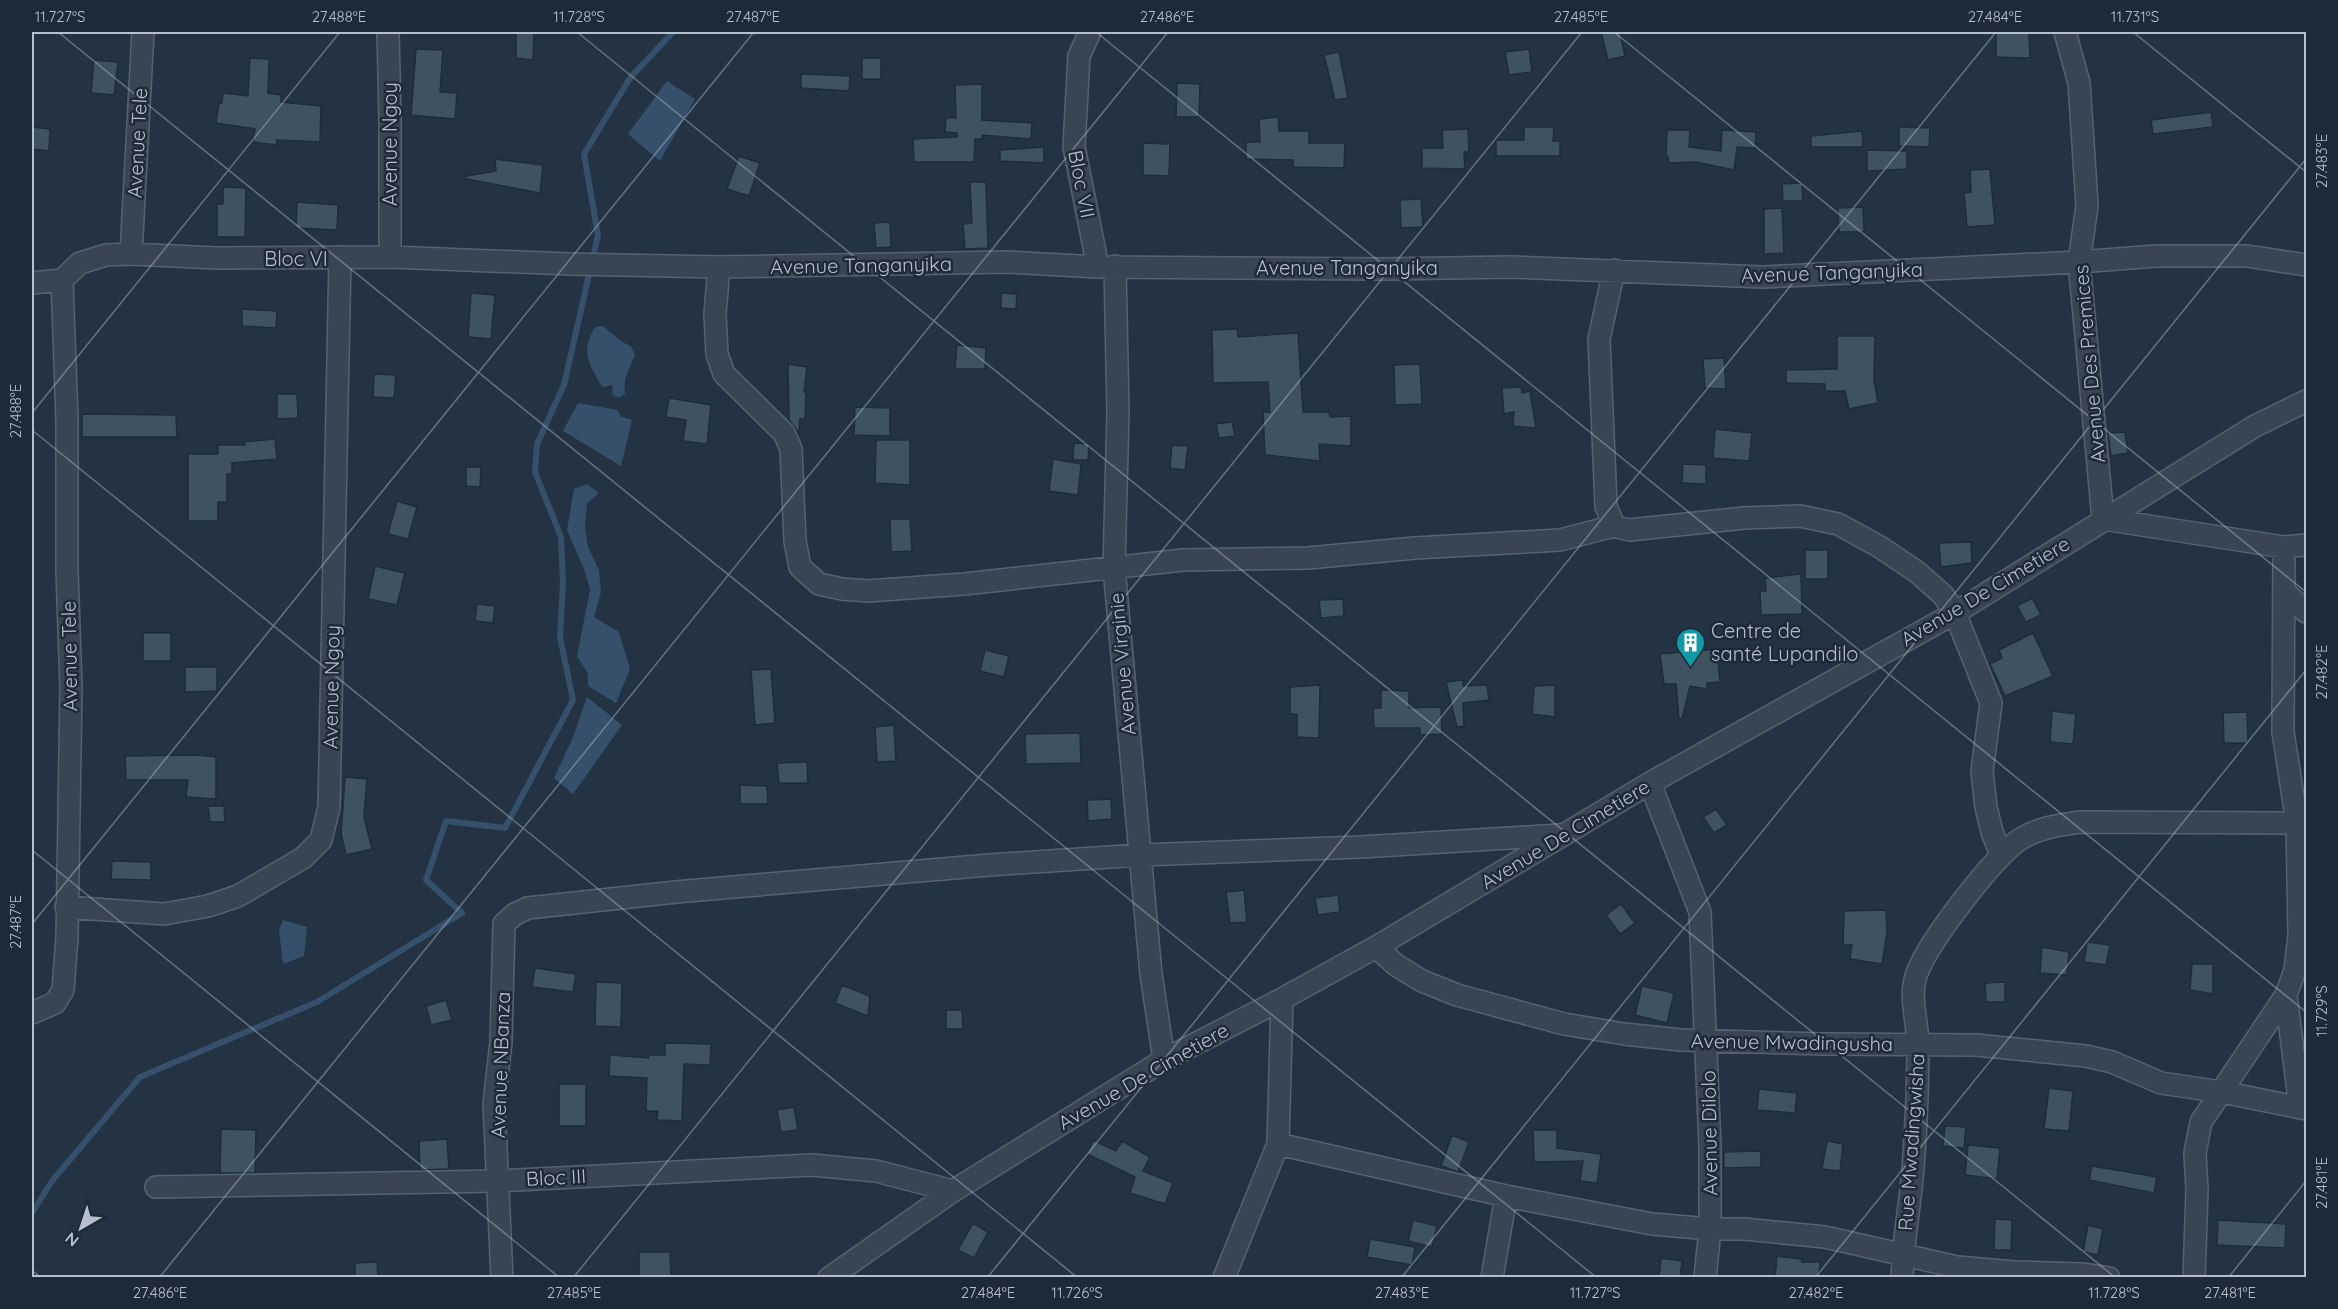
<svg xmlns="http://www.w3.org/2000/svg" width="2338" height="1309" viewBox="0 0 2338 1309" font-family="Quicksand,sans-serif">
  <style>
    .water { fill: #36506b }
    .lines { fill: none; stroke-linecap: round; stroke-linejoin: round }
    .stream { stroke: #36506b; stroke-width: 6 }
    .building { fill: #3f5262; stroke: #1f2c39; stroke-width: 1.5 }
    .minor-casing { stroke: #56636f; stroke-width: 24 }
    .minor { stroke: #384552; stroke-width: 21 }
    .ticks { fill: none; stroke: #b5c0cc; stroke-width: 1.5; stroke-opacity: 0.45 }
    .labels { text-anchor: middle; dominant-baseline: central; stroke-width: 5; stroke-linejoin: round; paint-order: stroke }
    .street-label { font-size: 20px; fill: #b5c0cc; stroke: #1d2a37 }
    .poi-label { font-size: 20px; fill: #b5c0cc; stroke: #1d2a37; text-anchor: start }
    .neatline { fill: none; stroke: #b5c0cc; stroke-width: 2 }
    .ticks-label { font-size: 15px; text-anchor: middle; fill: #b5c0cc }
  </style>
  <rect width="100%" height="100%" fill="#233343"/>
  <!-- water -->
  <path class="water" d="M667,81L695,99L660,161L628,134Z
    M603,326L622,342L631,346L635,355C629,370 623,377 625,394L618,398L612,394L613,385L602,387C589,364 580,352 595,327Z
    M578,403L618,410L620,416L632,420L621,466L563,431Z
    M587,484L599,493L587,503L585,528L588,547L599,570L601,592L594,617L619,632L630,669L616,703L588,686V674L577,656L590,590L584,569L567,530L574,489Z
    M587,697L622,725L573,794L554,778L573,737Z
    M283,920L307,927L304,956L283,964L279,930Z"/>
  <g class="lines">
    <!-- stream -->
    <path class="stream" d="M32,1213L52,1181L140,1077L317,1002L462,913L426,880L446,821L505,828L573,700L560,637L563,583L561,537L535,472L537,444L564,385L598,235L584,154L630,78L673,32"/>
  </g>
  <!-- building -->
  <path class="building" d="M516,32H534L533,60L516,58Z
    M1601,32H1620L1625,56L1608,60Z
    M1996,32H2029L2030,58L1996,57Z
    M416,49L443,50L440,92L457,93L455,119L411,115Z
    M1529,49L1532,72L1509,75L1505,52Z
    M1339,52L1348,98L1335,100L1324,55Z
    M250,58L269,59L268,93L281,95V102L321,106L320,142L277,140L276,145L253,142L255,129L216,123L219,103H222L223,93L248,96Z
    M862,58H881V79H862Z
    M94,60L118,62L114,95L91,93Z
    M801,74L850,76L849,91L801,88Z
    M1177,83L1200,84L1199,117H1176Z
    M982,84V120L1032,123L1031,139L982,135V139H975L974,162H914L913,139L957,137V133L945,132L946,118H956L955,85Z
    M2211,112L2213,127L2153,134L2151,120Z
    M1278,117L1279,131H1309V143H1345L1344,168L1293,167V160L1246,159V142H1260L1259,119Z
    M32,127L50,129L49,151L32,149Z
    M1524,127H1554L1553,141H1560V156H1496V140H1524Z
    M1899,127L1930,128L1929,147L1899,146Z
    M1468,129L1469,152H1464L1465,169L1422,168V148H1443L1442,130Z
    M1667,130H1690L1689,147L1721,151L1722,130L1756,132L1755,148L1737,147L1734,170L1696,162L1669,163L1668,157L1666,156Z
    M1862,131L1863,147H1811V136Z
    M1143,143L1170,144L1169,176L1143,175Z
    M1044,147V163L1000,161V150Z
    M1867,150L1907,151V169L1867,171Z
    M739,156L760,163L749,196L727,189Z
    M495,159L543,165L540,193L462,178V177L496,171Z
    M1990,169L1995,225L1967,227L1964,193L1971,192L1970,170Z
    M970,182H986L988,248L965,249L963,224L972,223Z
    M1802,183L1803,201H1783L1782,184Z
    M223,187L246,188L245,237H217V204H223Z
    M1421,199L1423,227L1401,228L1400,200Z
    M297,202L338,205L337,230L296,228Z
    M1863,207L1864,232H1839L1838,208Z
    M1782,208L1784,253L1764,254V209Z
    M890,222L891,247L876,248L874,223Z
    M471,293L495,295L491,339L468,337Z
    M1001,293L1017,294L1016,309L1001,308Z
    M242,309L277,311L276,328L242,326Z
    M1237,329L1238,337L1298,333L1303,412H1329L1330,417L1351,416V446L1319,444L1320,461L1265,455L1263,412H1270L1268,382L1213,383L1212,330Z
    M1837,336H1875L1874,380L1878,403L1849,409L1845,391H1825V384L1786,383V370L1837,369Z
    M957,345L986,348L985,369H955Z
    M1724,358L1726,389L1705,388L1703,359Z
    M788,364L807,367L804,392H806L805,419H800L799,433L789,420Z
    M1420,364L1422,404L1395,405L1394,365Z
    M374,374L396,375L394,398L373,397Z
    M1521,387L1522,393L1530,391L1536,428L1513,426L1514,412L1504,414L1502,388Z
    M277,394H297L298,418L277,419Z
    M669,398L711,405L707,444L683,441L686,420L666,417Z
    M855,407L890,408V436L854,435Z
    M82,414L176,415L177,437H82Z
    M1232,422L1235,436L1219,438L1216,424Z
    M1715,429L1752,433L1749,461L1713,458Z
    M2125,432L2128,453L2111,456L2108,433Z
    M275,439L277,459L232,463V474H227V502H218V521H188V454H218V445H245L244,442Z
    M876,440H910V485L875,483Z
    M1074,443L1089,444L1088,460H1073Z
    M1172,445L1188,446L1185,470L1170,468Z
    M1053,459L1081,464L1078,495L1049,491Z
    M1683,464L1706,465V484L1682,483Z
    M466,467H481L480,487L466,486Z
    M397,501L417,507L408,539L388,534Z
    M890,519H910L912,551L891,552Z
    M1971,542L1972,563L1941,567L1939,543Z
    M1805,550H1828V579H1805Z
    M375,566L405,573L397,605L368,599Z
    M1801,574L1802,614L1761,615L1760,591H1766L1765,578Z
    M2032,598L2041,615L2026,622L2017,606Z
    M1343,599L1344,616L1321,618L1319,600Z
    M477,604L495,606L493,623L475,621Z
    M143,633H171V661H143Z
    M2033,633L2053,676L2005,696L1990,664L2002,658L1999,650Z
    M1717,649L1720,682L1707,683V689L1690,686L1682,719H1679L1676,684H1664L1660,654Z
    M985,650L1009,656L1004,677L980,671Z
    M185,667H217V691L185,692Z
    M771,669L775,723L755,725L751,670Z
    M1463,680V686L1487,685L1489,700L1463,703L1464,726L1457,727L1446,682Z
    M1320,685L1319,738L1297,737V714H1290V687Z
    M1555,685V717L1532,714L1534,686Z
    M1381,690L1409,691V708L1441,707L1442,734L1420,735V728H1374L1373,708H1381Z
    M2052,711L2076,714L2073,744L2050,742Z
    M2247,712L2248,743H2224L2223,713Z
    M894,725L896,761L877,762L875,727Z
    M1080,733L1081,763L1026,764L1025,734Z
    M197,755L216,757V799L186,797L188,780H126L125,756Z
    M807,762L808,783H779L777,763Z
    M345,777L367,779L364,817L372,849L346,855L341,834Z
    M740,785L767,786L768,804H740Z
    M1111,799L1112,819L1088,821L1087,800Z
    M208,806H224L225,822H210Z
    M1716,809L1727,825L1714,833L1703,817Z
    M112,861L151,862V880L111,879Z
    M1244,890L1247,922L1230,923L1226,892Z
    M1338,895L1340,912L1318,915L1315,898Z
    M1621,904L1635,923L1620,934L1606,915Z
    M1886,910L1887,932L1882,964L1850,959L1852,945H1843L1844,911Z
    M2087,942L2110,945L2106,965L2084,962Z
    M2042,947L2069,952L2067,975L2040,973Z
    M2192,964H2213V994L2190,990Z
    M535,968L576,974L573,992L532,987Z
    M596,982L622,983L621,1027L595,1026Z
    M2005,982V1002H1986L1985,983Z
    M842,985L870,996L868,1016L835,1003Z
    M1642,986L1674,993L1667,1023L1635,1015Z
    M446,1000L452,1020L431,1025L426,1006Z
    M946,1010H962L963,1029H946Z
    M665,1043L711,1044L710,1065L684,1064L682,1121L657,1120L658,1111H646L647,1078L609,1076L610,1055L649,1058L648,1055H665Z
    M559,1084H586V1126H559Z
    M2049,1088L2073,1091L2069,1131L2044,1129Z
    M1759,1089L1797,1093L1795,1113L1757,1110Z
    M794,1107L798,1130L781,1132L777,1110Z
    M1945,1126L1966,1127L1964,1148L1943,1146Z
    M221,1129L256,1130L255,1173H220Z
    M1533,1130H1557V1148L1601,1154L1597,1183L1580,1181L1583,1161L1534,1162Z
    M1452,1135L1469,1142L1458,1172L1441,1166Z
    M447,1139L449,1169L420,1170L419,1141Z
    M1093,1140L1116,1151L1122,1141L1150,1157L1143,1171L1173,1183L1165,1204L1130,1193L1135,1177L1087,1154Z
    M1827,1141L1843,1144L1840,1171L1822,1169Z
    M1968,1145L2000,1148L1997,1179L1965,1175Z
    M1761,1151V1167L1724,1168V1152Z
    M2092,1166L2157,1177L2154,1193L2089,1180Z
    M1995,1219L2012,1220L2011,1250H1994Z
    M1413,1220L1437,1226L1432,1247L1408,1241Z
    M2218,1220L2286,1224L2285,1248L2217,1245Z
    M973,1223L988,1232L974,1258L958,1250Z
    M2088,1225L2103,1229L2098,1255L2083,1252Z
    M1370,1239L1415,1247L1412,1265L1367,1257Z
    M639,1252H670L671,1278H639Z
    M1777,1256L1802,1259V1262H1820L1819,1278H1775Z
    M1661,1258L1682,1261L1680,1278H1659Z
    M377,1262L378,1278H355V1263Z"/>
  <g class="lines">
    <defs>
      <path id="minor" d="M388,32L390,117V257
        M1090,32L1079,56L1074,147L1098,267
        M2065,32L2079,83L2083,143L2087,206L2079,262L2103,519L2284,547L2306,545
        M131,254L143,32
        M1115,266L1118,412L1114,568L1151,974L1164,1060
        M719,267L715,314L717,354L724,374L784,433L791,449L795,541L800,567L819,584L842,589L868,591L964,584L1183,560L1308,558L1415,548L1560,540L1614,526
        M1614,270L1599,339L1606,506L1614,526L1629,530L1744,518L1800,516L1838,524L1880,547L1917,572L1943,595L1955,613L1991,703L1982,771L1986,807L1992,832L2001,855
        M32,283L62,280L80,263L106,255L131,254L216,258L390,257L569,264L719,267L1008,262L1098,267L1384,269L1511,267L1763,277L2079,262L2156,256H2247L2306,265
        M2285,592L2306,612
        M1650,783L1700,912L1710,1146V1229L1705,1278
        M66,907L164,914L208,906L238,896L303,858L321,840L329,807L340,257
        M1376,947L1396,965L1422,981L1457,995L1564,1024L1624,1034L1681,1040L1823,1044L1976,1045L2086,1056L2112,1062L2161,1083L2222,1092L2306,1109
        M2286,995L2300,1108
        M32,1013L55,1003L63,990L67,937L71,688L67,570V420L62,280
        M1278,1144L1506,1196L1652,1224L1710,1229H1744L1825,1237L1957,1267L2015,1272L2081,1274L2109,1278
        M156,1187L498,1181L812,1165L876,1171L953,1191
        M502,1278L494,1104L501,1042L504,924L515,914L528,908L676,892L989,865L1140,855L1361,847L1560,835
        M829,1278L953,1191L1164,1060L1282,999L1376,947L1650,783L1955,613L2255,426L2306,401
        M1224,1278L1278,1144L1282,999
        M1492,1278L1506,1196
        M1902,1278C1903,1241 1910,1205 1913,1169C1916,1128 1918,1086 1918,1045C1918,1022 1908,996 1917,973C1929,941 1992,859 2019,840C2037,828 2059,825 2080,822L2306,823
        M2194,1278L2197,1190L2195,1153L2201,1122L2286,995L2295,970L2299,935L2297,823L2283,732L2284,547"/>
    </defs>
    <!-- minor casing -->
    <use href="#minor" class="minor-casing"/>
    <!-- minor -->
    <use href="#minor" class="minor"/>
  </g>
  <!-- ticks -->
  <path class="ticks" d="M58,32L1597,1278M577,32L2116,1278M1096,32L2306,1012M1614,32L2306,592M2133,32L2306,172M32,413L340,32M32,430L1078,1278M32,850L560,1278M32,924L754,32M32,1270L41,1278M159,1278L1168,32M573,1278L1582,32M987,1278L1996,32M1401,1278L2306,159M1815,1278L2306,670M2228,1278L2306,1181"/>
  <!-- icons -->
  <defs>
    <symbol id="building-pin" viewBox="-11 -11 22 30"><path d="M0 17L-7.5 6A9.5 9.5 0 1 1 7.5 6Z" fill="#0f9aa8" stroke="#1d2a37"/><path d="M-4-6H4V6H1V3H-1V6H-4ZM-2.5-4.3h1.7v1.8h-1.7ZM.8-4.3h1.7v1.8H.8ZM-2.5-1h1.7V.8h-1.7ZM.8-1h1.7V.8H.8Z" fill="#fff"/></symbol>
  </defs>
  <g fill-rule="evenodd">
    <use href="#building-pin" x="1674" y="626" width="33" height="45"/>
  </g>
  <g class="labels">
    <!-- street labels -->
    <g class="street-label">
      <text transform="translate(137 143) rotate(-87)">Avenue Tele</text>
      <text transform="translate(389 144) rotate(-90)">Avenue Ngoy</text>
      <text transform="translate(1082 184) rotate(79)">Bloc VII</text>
      <text x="296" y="258">Bloc VI</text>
      <text transform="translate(861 265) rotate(-1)">Avenue Tanganyika</text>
      <text x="1347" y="267">Avenue Tanganyika</text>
      <text transform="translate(1832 272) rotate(-2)">Avenue Tanganyika</text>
      <text transform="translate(2089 364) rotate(-95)">Avenue Des Premices</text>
      <text transform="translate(1985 591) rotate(-31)">Avenue De Cimetiere</text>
      <text transform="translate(69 656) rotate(-91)">Avenue Tele</text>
      <text transform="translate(1122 664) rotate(-95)">Avenue Virginie</text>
      <text transform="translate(331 687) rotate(-89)">Avenue Ngoy</text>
      <text transform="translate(1565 834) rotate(-31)">Avenue De Cimetiere</text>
      <text transform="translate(1792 1042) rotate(1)">Avenue Mwadingusha</text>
      <text transform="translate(500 1065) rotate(-88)">Avenue NBanza</text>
      <text transform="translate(1143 1076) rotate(-30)">Avenue De Cimetiere</text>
      <text transform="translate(1709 1133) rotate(-91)">Avenue Dilolo</text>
      <text transform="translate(1911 1142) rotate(-86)">Rue Mwadingwisha</text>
      <text transform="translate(556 1177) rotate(-3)">Bloc III</text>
    </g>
    <!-- poi labels -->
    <g class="poi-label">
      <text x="1711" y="630">Centre de<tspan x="1711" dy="23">santé Lupandilo</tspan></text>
    </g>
  </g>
  <!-- border -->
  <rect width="2338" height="1309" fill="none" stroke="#1d2a37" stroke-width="66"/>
  <!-- north arrow -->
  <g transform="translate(81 1228) rotate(219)" stroke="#1d2a37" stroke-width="4.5" paint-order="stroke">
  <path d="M0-4.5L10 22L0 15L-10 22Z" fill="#b5c0cc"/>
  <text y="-9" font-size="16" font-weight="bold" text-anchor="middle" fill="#b5c0cc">N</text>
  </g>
  <rect x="33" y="33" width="2272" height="1243" class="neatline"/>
  <g class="ticks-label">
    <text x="60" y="22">11.727°S</text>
    <text x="339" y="22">27.488°E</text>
    <text x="579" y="22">11.728°S</text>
    <text x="753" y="22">27.487°E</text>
    <text x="1167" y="22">27.486°E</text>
    <text x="1581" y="22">27.485°E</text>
    <text x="1995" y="22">27.484°E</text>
    <text x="2135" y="22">11.731°S</text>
    <text transform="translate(2322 161) rotate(-90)" y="5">27.483°E</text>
    <text transform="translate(16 411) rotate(-90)" y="5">27.488°E</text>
    <text transform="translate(2322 672) rotate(-90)" y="5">27.482°E</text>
    <text transform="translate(16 922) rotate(-90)" y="5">27.487°E</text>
    <text transform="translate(2322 1011) rotate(-90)" y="5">11.729°S</text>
    <text transform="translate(2322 1183) rotate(-90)" y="5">27.481°E</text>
    <text x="160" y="1298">27.486°E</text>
    <text x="574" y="1298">27.485°E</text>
    <text x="988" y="1298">27.484°E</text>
    <text x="1077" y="1298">11.726°S</text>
    <text x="1402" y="1298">27.483°E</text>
    <text x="1595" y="1298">11.727°S</text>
    <text x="1816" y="1298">27.482°E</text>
    <text x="2114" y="1298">11.728°S</text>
    <text x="2230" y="1298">27.481°E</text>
  </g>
</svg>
